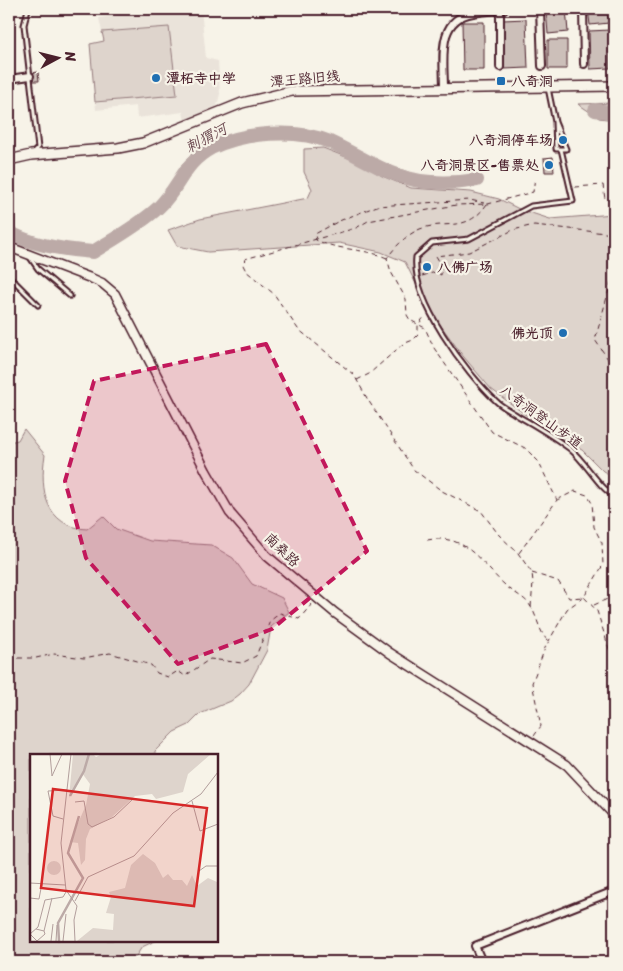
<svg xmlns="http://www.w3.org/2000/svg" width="623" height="971" viewBox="0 0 623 971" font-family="Sriracha,'LXGW WenKai TC',sans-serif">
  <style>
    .built { fill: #eae3da }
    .green { fill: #ded4cc; stroke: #947a7c }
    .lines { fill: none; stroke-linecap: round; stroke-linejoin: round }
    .river { stroke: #bcaaa7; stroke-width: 14 }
    .building { fill: #ccbfb9; stroke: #4a1f2b }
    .service-casing { stroke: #4a1f2b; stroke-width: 7 }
    .minor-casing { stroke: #4a1f2b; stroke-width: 10 }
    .tertiary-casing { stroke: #4a1f2b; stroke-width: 11 }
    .secondary-casing { stroke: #4a1f2b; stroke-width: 12 }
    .path { stroke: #4a1f2b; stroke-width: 1; stroke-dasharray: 5 4; stroke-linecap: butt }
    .service { stroke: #f7f3e8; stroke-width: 3 }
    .minor { stroke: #f7f3e8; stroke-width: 6 }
    .tertiary { stroke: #f7f3e8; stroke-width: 8 }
    .secondary { stroke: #f7f3e8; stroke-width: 9 }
    .marked { fill: #c2185b; fill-opacity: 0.2; stroke: #c2185b; stroke-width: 4; stroke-dasharray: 10 6; stroke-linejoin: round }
    .poi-dot { fill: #1f6fb2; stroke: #f7f3e8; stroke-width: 2 }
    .labels { text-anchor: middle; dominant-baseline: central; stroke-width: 4.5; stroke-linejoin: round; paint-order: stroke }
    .poi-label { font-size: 14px; font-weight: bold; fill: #4a1f2b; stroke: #f7f3e8; text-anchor: start }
    .street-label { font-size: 14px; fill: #4a1f2b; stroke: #f7f3e8 }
    .water-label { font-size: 15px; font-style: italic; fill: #6c4950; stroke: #f7f3e8 }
    .inset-river { fill: none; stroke: #bcaaa7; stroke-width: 2.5 }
    .inset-road { fill: none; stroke: #b29e9c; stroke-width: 1 }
    .view { fill: #d62828; fill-opacity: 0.15; stroke: #d62828; stroke-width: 2.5 }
    .inset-edge { fill: none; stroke: #4a1f2b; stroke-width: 2.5 }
  </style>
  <rect width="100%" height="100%" fill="#f7f3e8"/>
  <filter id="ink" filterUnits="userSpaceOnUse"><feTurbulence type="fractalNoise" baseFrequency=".02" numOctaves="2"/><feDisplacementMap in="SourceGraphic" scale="10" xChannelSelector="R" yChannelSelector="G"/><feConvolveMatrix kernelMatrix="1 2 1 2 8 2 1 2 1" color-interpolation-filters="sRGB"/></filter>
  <g filter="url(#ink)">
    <!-- built -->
    <path class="built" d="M157,9H201L206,58L218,61L220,94L217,106L185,121L183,112L137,118L136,106L96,110L90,44L104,41L99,18Z"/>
    <!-- green -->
    <path class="green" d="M169,27L177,95L95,102L90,44L104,41L102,32Z
      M614,103V120L599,118L578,104Z
      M323,148L356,161L382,176L411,188L471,192L499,199L519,209L550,219L614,214V477L603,471L582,450L546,430L491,389L463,356L428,308L405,262L381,252L339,243L208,252L177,246L168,230L200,219L308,198L312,189L304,172V149Z
      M24,429L45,455C39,490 46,527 87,529L103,516L116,529L150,541L211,545L233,558L252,584L282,598L289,612L271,627L267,650L249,684L240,694L231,701L200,714L189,725L174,732L155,751V755H31V940H157L142,947L132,962H9V442L18,440Z"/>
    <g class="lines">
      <!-- river -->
      <path class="river" d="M595,110L614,113
        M9,232C33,246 66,250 93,252C114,239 141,224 159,207C180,187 183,163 211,148C244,132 296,128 330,142C352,152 373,166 395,174C422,185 450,184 477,180"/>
    </g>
    <!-- building -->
    <path class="building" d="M546,9H566L568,32L548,34Z
      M588,9H607L609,23L590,25Z
      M526,19L528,68L504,69L503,20Z
      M462,22H484V70H463Z
      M610,30V68L590,69L589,31Z
      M548,40H567V69H548Z
      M38,72L39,81H33L32,73Z
      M553,157L554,172H545L544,158Z"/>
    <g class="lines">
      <defs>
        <path id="service" d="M28,9L24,25L38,148L34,152
          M548,88L555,122L556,149H566L555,122
          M561,149L573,201L531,206L469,239L432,243L416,257C411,300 466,373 496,401C502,407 511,411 518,416C536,426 554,437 570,449C586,462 598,487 614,496
          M29,256L38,269L70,296
          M9,276L38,305"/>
        <path id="minor" d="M540,9L542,66
          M583,9L584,64
          M500,67V10
          M9,79L30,76
          M444,88C444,59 436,19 473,13C483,11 494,11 504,9
          M482,962L475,946L614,891"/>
        <path id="tertiary" d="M9,247L93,279L102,283L115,294L206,471L230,513L267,556L335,613L390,653L567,765L614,815"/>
        <path id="secondary" d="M9,160L31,155L118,148L143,143L242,103L292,91L614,86"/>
      </defs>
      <!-- service casing -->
      <use href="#service" class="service-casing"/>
      <!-- minor casing -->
      <use href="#minor" class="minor-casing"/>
      <!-- tertiary casing -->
      <use href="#tertiary" class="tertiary-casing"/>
      <!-- secondary casing -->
      <use href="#secondary" class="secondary-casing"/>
      <!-- path -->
      <path class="path" d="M575,187L603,185L605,199
        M487,204C466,234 448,219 420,229C406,235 396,246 387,258L391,272L406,299L407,315L410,320L425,328L434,348L492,432L525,448L538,461L557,500L519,553
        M387,258C364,248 339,251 316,240L315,234L339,221L377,206L470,200L484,203
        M614,272L595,340L608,359L614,378
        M422,276L436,272L441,275L442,266L436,256L469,252L513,230L534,225L614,234
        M357,380L369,374L403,344L413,340L418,335V325L425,316
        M427,540C467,533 479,562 505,585C512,592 524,597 529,604C538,616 538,631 548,641
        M532,573L558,581L569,598L584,597L597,611L611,655
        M594,605L614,596
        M531,607L533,582L532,573L518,553L499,535L481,511L442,491L414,470L368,400L354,375L298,329L274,294L246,271L243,265L245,259L356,228L368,221L456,205L488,204L533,192L535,177
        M9,658H36L54,654L84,658L110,653L151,665L157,673L168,677L178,671L185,676L210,659L242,663L256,656L270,621L280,613L299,619L312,604
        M534,736L541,726L532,683L545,648L567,609L584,597L603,565L602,543L594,527L592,503L587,495L575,491L557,500"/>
      <!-- service -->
      <use href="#service" class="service"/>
      <!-- minor -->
      <use href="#minor" class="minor"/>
      <!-- tertiary -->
      <use href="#tertiary" class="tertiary"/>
      <!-- secondary -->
      <use href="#secondary" class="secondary"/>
    </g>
  </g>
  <!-- marked area -->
  <path class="marked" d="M266,344L367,551L272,629L178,664L86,558L65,481L94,381Z"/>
  <!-- markers -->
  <g class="poi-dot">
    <circle cx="156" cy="78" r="5"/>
    <rect x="496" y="76" width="10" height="10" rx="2.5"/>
    <circle cx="563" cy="140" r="5"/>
    <circle cx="549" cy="165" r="5"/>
    <circle cx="427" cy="267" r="5"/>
    <circle cx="563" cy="333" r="5"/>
  </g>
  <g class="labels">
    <!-- poi labels -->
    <g class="poi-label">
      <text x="166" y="78">潭柘寺中学</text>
      <text x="511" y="81">八奇洞</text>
      <text x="553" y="140" text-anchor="end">八奇洞停车场</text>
      <text x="539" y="165" text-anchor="end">八奇洞景区-售票处</text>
      <text x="437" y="267">八佛广场</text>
      <text x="553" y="333" text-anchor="end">佛光顶</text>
    </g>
    <!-- street labels -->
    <g class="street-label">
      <text transform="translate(305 79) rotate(-5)">潭王路旧线</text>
      <text transform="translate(541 417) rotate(36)">八奇洞登山步道</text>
      <text transform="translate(282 550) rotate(44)">南桑路</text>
    </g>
    <!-- water labels -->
    <g class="water-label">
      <text transform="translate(206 138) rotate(-28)">刺猬河</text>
    </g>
  </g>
  <!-- overview -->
  <g transform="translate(30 754)">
    <rect width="188" height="188" fill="#f7f3e8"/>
    <path d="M43,0H63L66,3L72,0H181L158,20L153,38L126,45L122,40L105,42L82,63L60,75L56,85L55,106L51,111L48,89L40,88L41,85L56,51L60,30L52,19L39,44ZM113,100L125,109L133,124L138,120L143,126H152L157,132L162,121L167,132L178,124L187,128V187H47L63,174L83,176L84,160L76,159L81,143L79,138L95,134L101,111ZM17 114a7 7 0 1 1 14 0a7 7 0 1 1-14 0Z" fill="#ded4cc"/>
    <path class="inset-river" d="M40,42L54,17L59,0M29,187L28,169L53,124L38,99L49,62"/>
    <path class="inset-road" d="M20,0L22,22L32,0M41,0L31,89L36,136L47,152L44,166L45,187M162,47L170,77L188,70M45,48L54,47L58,70L62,73L84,63L104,44M33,65L23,62L18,37L37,36M169,117L176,112H188M0,129L35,131M0,144L9,145L12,129M45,147L58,123L104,102L143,59L171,40L188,18M6,175L14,177L22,144M0,180L8,173L15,146L33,143L36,138M0,180L7,187L15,180L14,177M21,187L23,170M26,187L27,171M33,187L36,160"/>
    <path class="view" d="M23,35L177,54L164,152L11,134Z"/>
    <rect width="188" height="188" class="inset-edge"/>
  </g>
  <!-- margin -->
  <rect width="623" height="971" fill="none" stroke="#f7f3e8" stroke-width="30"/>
  <rect x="15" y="15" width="593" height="941" fill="none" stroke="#4a1f2b" stroke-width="2" filter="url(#ink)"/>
  <!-- north arrow -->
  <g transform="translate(58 58) rotate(83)" stroke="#f7f3e8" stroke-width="4" paint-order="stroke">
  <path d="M0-4L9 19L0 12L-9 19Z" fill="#4a1f2b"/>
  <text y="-8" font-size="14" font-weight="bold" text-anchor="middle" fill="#4a1f2b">N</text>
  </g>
</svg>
